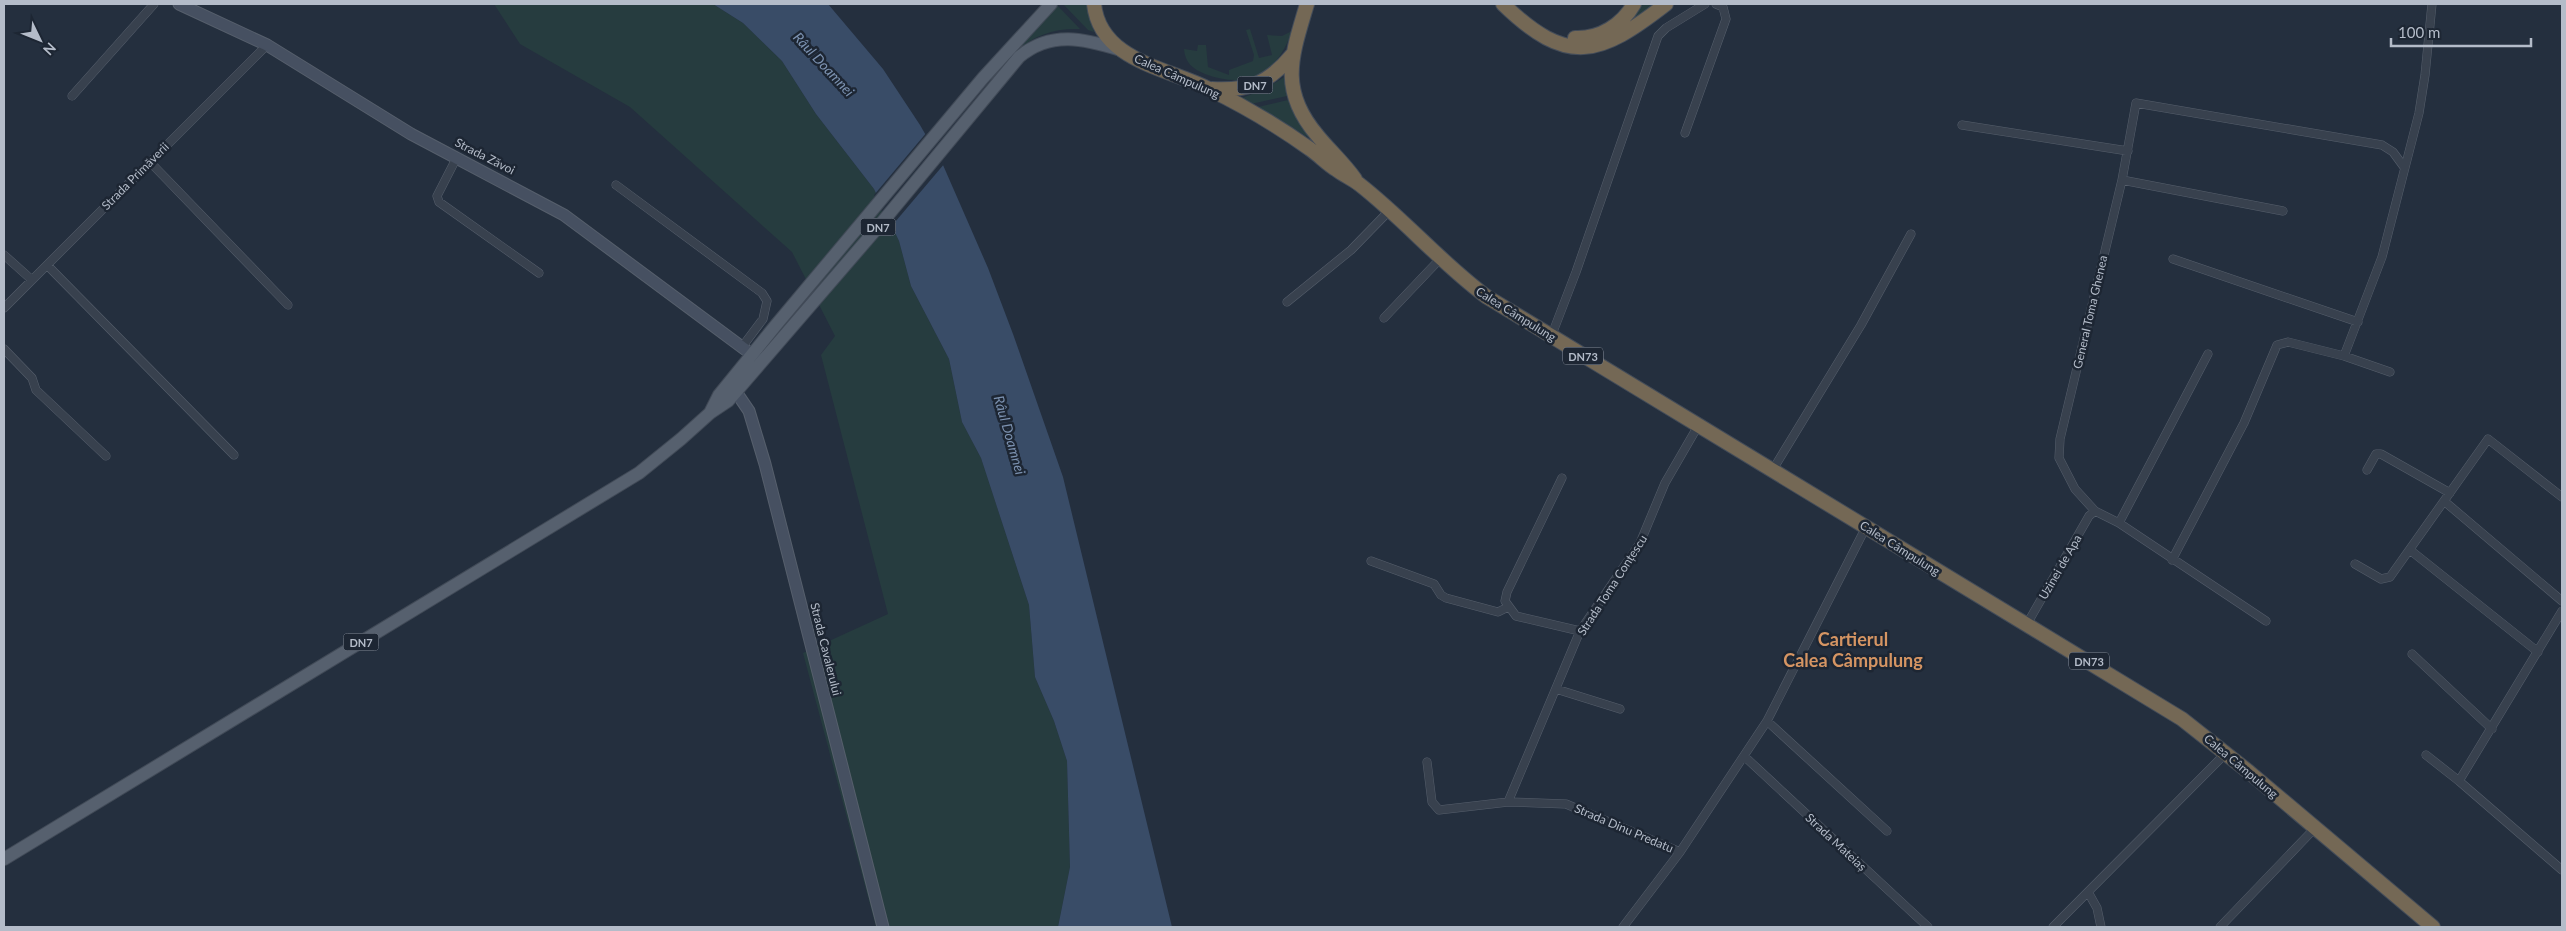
<svg xmlns="http://www.w3.org/2000/svg" width="2566" height="931" viewBox="0 0 2566 931" font-family="Lato,sans-serif">
  <style>
    .green { fill: #263c3f }
    .water { fill: #394c67 }
    .pier { fill: #242f3e }
    .lines { fill: none; stroke-linecap: round; stroke-linejoin: round }
    .street-casing { stroke: #565f6c; stroke-width: 9 }
    .secondary-casing { stroke: #565f6c; stroke-width: 13 }
    .primary-casing { stroke: #414a57; stroke-width: 14 }
    .highway-casing { stroke: #434c59; stroke-width: 16 }
    .street { stroke: #38414e; stroke-width: 8 }
    .secondary { stroke: #465061; stroke-width: 11 }
    .primary { stroke: #56606e; stroke-width: 12 }
    .highway { stroke: #746855; stroke-width: 14 }
    .labels { text-anchor: middle; dominant-baseline: central; stroke-width: 5; stroke-linejoin: round; paint-order: stroke }
    .shield { fill: #1d2633; stroke: #878f9c; stroke-width: 1 }
    .shield-label { font-size: 11px; font-weight: bold; fill: #b4bcc9 }
    .street-label { font-size: 12px; fill: #b4bcc9; stroke: #1d2633 }
    .water-label { font-size: 14px; font-style: italic; fill: #7c92b1; stroke: #1d2633 }
    .district-label { font-size: 18px; font-weight: bold; fill: #d59563; stroke: #1d2633 }
  </style>
  <rect width="100%" height="100%" fill="#242f3e"/>
  <!-- green -->
  <path class="green" d="M494,4H713L743,23L782,61L816,114L874,189L899,241L911,286L949,359L962,422L981,458L1029,605L1035,677L1054,721L1067,761L1070,867L1058,927H876L803,653L888,614L821,355L835,336L792,252L630,107L520,44Z
    M1056,4L1080,29C1054,28 1033,35 1014,54C1008,62 1001,71 993,77Z
    M1063,4H1086L1094,32L1088,30Z
    M1640,4H1660L1615,36Z
    M1250,29L1259,58L1272,55L1267,35L1282,36L1292,31C1277,74 1248,90 1205,74C1193,69 1185,63 1184,49L1197,51L1198,45H1206L1208,67L1229,75V70L1253,61L1254,55L1246,30Z
    M1286,76L1287,96L1251,104L1242,98L1265,89Z
    M1288,100L1298,122L1311,139L1258,107Z"/>
  <!-- water -->
  <path class="water" d="M713,4H828L883,69L920,125L943,165L988,268L1013,334L1063,477L1172,927H1058L1070,867L1067,761L1054,721L1035,677L1029,605L981,458L962,422L949,359L911,286L899,241L874,189L816,114L782,61L743,23Z"/>
  <!-- pier -->
  <path class="pier" d="M927,132L945,163L890,228L874,195Z"/>
  <g class="lines">
    <defs>
      <path id="street" d="M72,96L154,4
        M1962,125L2128,151
        M1685,133L1726,19L1723,7L1716,4
        M457,157L437,196L439,202L539,273
        M150,162L288,305
        M2122,180L2283,211
        M616,185L762,293L767,301L763,319L742,347
        M4,255L32,280
        M2173,259L2358,322
        M47,265L234,455
        M1287,302L1351,250L1389,211
        M4,308L267,45
        M1384,318L1440,259
        M1551,337L1576,272L1658,36L1666,28L1705,4
        M4,349L32,378L36,390L106,456
        M2344,356L2390,372
        M2367,470L2376,454H2381L2450,493
        M1772,471L1861,325L1911,234
        M1562,478L1507,592L1505,601L1516,616L1580,631
        M2444,501L2562,601
        M2119,523L2208,354
        M2410,550L2538,652
        M2172,560L2244,423L2277,345L2288,342L2344,356L2382,257L2419,113L2425,75L2432,4
        M1371,561L1434,584L1441,595L1446,598L1498,612L1508,607
        M2355,564L2381,579L2390,577L2488,439L2562,497
        M2562,611L2459,781L2562,870
        M2266,621L2119,523L2095,511L2075,489L2059,458L2060,439L2122,180L2136,103L2382,145L2393,152L2404,167
        M2027,624L2089,516L2095,511
        M2412,654L2492,729
        M1556,689L1620,709
        M1767,721L1887,831
        M2426,755L2459,781
        M1744,756L1928,927
        M1427,762L1432,802L1439,810L1508,802L1566,804L1680,852
        M1508,802L1580,631L1640,543L1665,483L1698,426
        M2088,892L2097,908L2101,927
        M1623,927L1680,852L1767,721L1866,527
        M2053,927L2226,753
        M2220,927L2315,828"/>
      <path id="secondary" d="M179,4L267,45L411,134L564,215L758,359
        M732,386L749,411L765,464L883,927"/>
      <path id="primary" d="M710,413L719,395L776,325L983,78L1051,4
        M4,859L639,473L681,439L710,413L728,401L879,226L1019,57C1051,30 1085,39 1121,50"/>
      <path id="highway" d="M1094,4C1100,61 1168,68 1209,89C1244,106 1278,126 1310,149C1319,155 1327,164 1337,170C1344,175 1352,179 1359,184C1404,219 1441,263 1487,297L2182,719L2249,772L2433,927
        M1307,4C1292,55 1278,89 1317,135C1329,150 1343,162 1355,179
        M1503,4C1568,67 1599,56 1666,4
        M1575,38C1600,39 1622,25 1634,4
        M1212,89C1248,91 1268,84 1292,55"/>
    </defs>
    <!-- street casing -->
    <use href="#street" class="street-casing"/>
    <!-- secondary casing -->
    <use href="#secondary" class="secondary-casing"/>
    <!-- primary casing -->
    <use href="#primary" class="primary-casing"/>
    <!-- highway casing -->
    <use href="#highway" class="highway-casing"/>
    <!-- street -->
    <use href="#street" class="street"/>
    <!-- secondary -->
    <use href="#secondary" class="secondary"/>
    <!-- primary -->
    <use href="#primary" class="primary"/>
    <!-- highway -->
    <use href="#highway" class="highway"/>
  </g>
  <g class="labels">
    <!-- shield labels -->
    <g class="shield">
      <rect x="1237.5" y="76.5" width="35" height="17" rx="4"/>
      <rect x="860.5" y="218.5" width="35" height="17" rx="4"/>
      <rect x="1563" y="347.5" width="40" height="17" rx="4"/>
      <rect x="343.5" y="633.5" width="35" height="17" rx="4"/>
      <rect x="2069" y="652.5" width="40" height="17" rx="4"/>
    </g>
    <g class="shield-label">
      <text x="1255" y="85">DN7</text>
      <text x="878" y="227">DN7</text>
      <text x="1583" y="356">DN73</text>
      <text x="361" y="642">DN7</text>
      <text x="2089" y="661">DN73</text>
    </g>
    <!-- street labels -->
    <g class="street-label">
      <text transform="translate(1177 76) rotate(24)">Calea Câmpulung</text>
      <text transform="translate(485 156) rotate(27)">Strada Zăvoi</text>
      <text transform="translate(135 176) rotate(-45)">Strada Primăverii</text>
      <text transform="translate(2090 312) rotate(-77)">General Toma Ghenea</text>
      <text transform="translate(1516 314) rotate(32)">Calea Câmpulung</text>
      <text transform="translate(1900 548) rotate(32)">Calea Câmpulung</text>
      <text transform="translate(2060 567) rotate(-60)">Uzinei de Apa</text>
      <text transform="translate(1612 585) rotate(-57)">Strada Toma Conțescu</text>
      <text transform="translate(826 649) rotate(76)">Strada Cavalerului</text>
      <text transform="translate(2241 766) rotate(40)">Calea Câmpulung</text>
      <text transform="translate(1624 828) rotate(23)">Strada Dinu Predatu</text>
      <text transform="translate(1836 842) rotate(43)">Strada Mateiaș</text>
    </g>
    <!-- water labels -->
    <g class="water-label">
      <text transform="translate(824 64) rotate(47)">Râul Doamnei</text>
      <text transform="translate(1010 435) rotate(74)">Râul Doamnei</text>
    </g>
    <!-- district labels -->
    <g class="district-label">
      <text x="1853" y="639">Cartierul<tspan x="1853" dy="21">Calea Câmpulung</tspan></text>
    </g>
  </g>
  <!-- border -->
  <rect width="2566" height="931" fill="none" stroke="#b4bcc9" stroke-width="10"/>
  <!-- north arrow -->
  <g transform="translate(40 40) rotate(133)" stroke="#1d2633" stroke-width="4" paint-order="stroke">
  <path d="M0-4L9 19L0 12L-9 19Z" fill="#b4bcc9"/>
  <text y="-8" font-size="14" font-weight="bold" text-anchor="middle" fill="#b4bcc9">N</text>
  </g>
  <!-- scale -->
  <path d="M2391 38v8h140v-8" fill="none" stroke="#b4bcc9" stroke-width="2.5"/>
  <text x="2398" y="38" font-size="15" fill="#b4bcc9" stroke="#1d2633" stroke-width="4" paint-order="stroke">100 m</text>
</svg>
